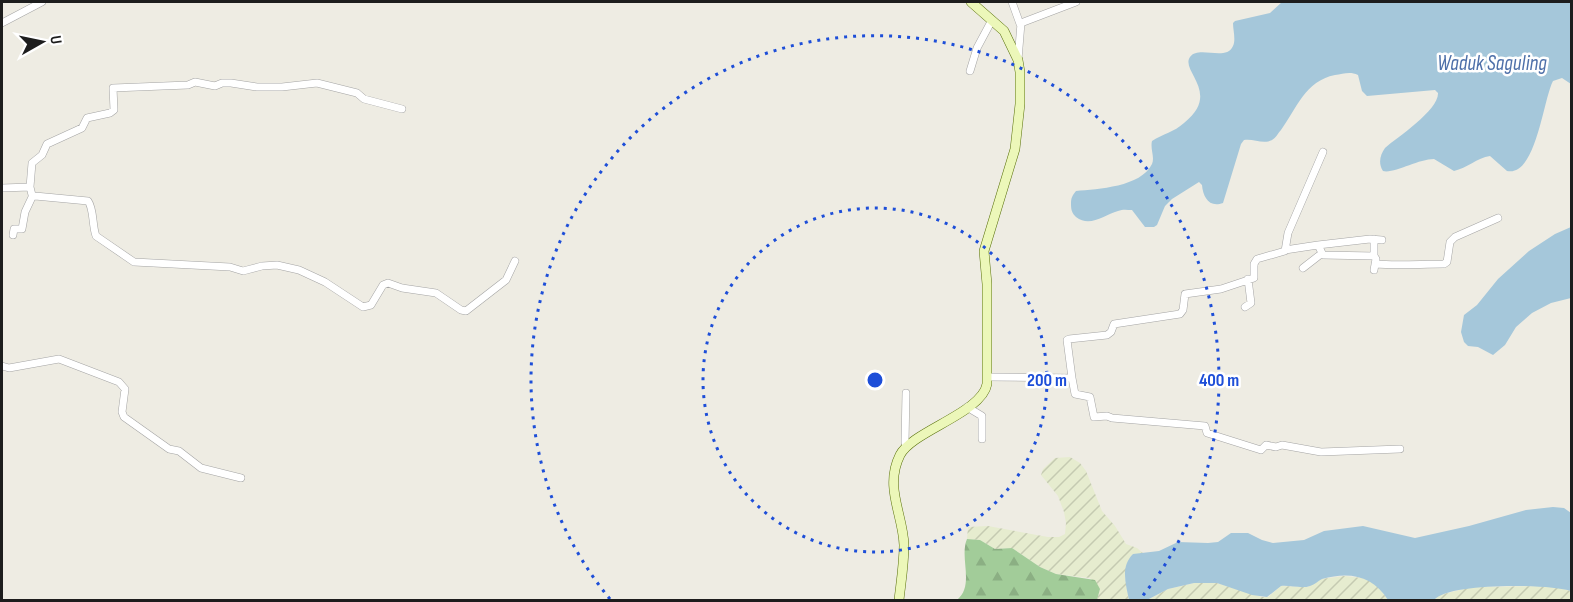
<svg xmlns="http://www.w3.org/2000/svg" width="1573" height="602" viewBox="0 0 1573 602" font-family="'Sofia Sans Condensed',sans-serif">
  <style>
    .farmland { fill: url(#farmland-furrows) }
    .forest { fill: url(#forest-firs) }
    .water { fill: #a5c7da }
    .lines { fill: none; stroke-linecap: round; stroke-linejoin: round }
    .minor-casing { stroke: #a4a4a4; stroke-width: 8 }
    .secondary-casing { stroke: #576f09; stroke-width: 10 }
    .minor { stroke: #fff; stroke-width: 7 }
    .secondary { stroke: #ecf7b9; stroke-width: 9 }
    .ring { fill: none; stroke: #1d4ed8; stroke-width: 3; stroke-dasharray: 3 6 }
    .labels { text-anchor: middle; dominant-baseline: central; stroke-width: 5; stroke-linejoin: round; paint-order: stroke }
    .water-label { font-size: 21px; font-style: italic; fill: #4e70a9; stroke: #fff }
    .centre { fill: #1d4ed8; stroke: #fff; stroke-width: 3 }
    .ring-label { font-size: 18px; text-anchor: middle; font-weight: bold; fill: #1d4ed8; stroke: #fff; stroke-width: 5; stroke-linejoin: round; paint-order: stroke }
  </style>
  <defs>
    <pattern id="farmland-furrows" width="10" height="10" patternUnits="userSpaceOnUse" patternTransform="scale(1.5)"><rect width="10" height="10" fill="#e6eccf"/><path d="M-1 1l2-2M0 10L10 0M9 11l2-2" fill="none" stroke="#c5cab1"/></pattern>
    <pattern id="forest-firs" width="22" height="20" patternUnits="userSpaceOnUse" patternTransform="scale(1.5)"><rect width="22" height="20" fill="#a2cc99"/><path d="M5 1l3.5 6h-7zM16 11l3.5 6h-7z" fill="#8baf83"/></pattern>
  </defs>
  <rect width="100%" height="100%" fill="#eeece3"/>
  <!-- farmland -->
  <path class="farmland" d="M1070,457L1080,463L1086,471L1102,511L1115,526L1123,539L1126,544L1137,548L1144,554H1133L1125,576L1129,600H1097L1100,589L1090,578L1056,574L1040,567L1012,548L995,549L980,540L967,539L968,527L988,526L1048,537H1059L1065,534L1066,523L1064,512L1058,496L1041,475L1043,469L1055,458Z
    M1344,576L1363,578L1373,582L1381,590L1388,600H1147L1168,589L1194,583H1217L1262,597H1268L1281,586L1308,587L1321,579Z
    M1553,586L1571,591V600H1434L1439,595L1472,587Z"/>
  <!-- forest -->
  <path class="forest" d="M967,539L980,540L995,549L1012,548L1040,567L1056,574L1095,580L1100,589L1097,600H957C975,585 959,558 967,539Z"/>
  <!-- water -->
  <path class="water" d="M1282,2H1571V84L1562,78L1553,81C1543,100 1536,177 1507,171L1490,156C1477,158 1467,168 1454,171L1434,159C1418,159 1394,174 1383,171C1378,163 1380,155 1385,148C1398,137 1439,110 1438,93L1435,90L1367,96L1362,91L1358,75C1350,71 1343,74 1335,75C1305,81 1297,108 1281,130C1278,133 1276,138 1272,140C1263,145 1253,138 1244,140L1241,144L1223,203C1209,208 1203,197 1202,185L1199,182L1172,199L1165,206L1157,225L1154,227H1145L1132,210C1127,210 1123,209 1118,211C1104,215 1090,228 1076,217C1072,213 1071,210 1071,204C1071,198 1072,196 1076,191C1098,189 1141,187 1152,164C1155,157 1150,149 1152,141C1163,134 1174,132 1184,123C1222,93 1180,71 1190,57C1199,45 1226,62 1233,46C1236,40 1233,30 1233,23L1235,21L1270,13Z
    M1571,227V298L1551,303L1532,313L1516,327L1505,345L1493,355L1478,347L1468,346L1464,342L1461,332L1464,315L1477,305L1498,279L1529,251L1555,234Z
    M1553,507L1564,508L1571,513V591C1549,584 1449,582 1434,600H1388C1373,576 1350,571 1322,579C1318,581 1314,585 1310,586C1302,589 1290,585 1281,586L1267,597L1252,595L1217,583H1194L1168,589L1147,600H1129C1126,584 1120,567 1133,554L1159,551L1178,542L1208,543L1218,542L1231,533H1248L1262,540L1273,543L1304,540L1324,531L1363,526L1415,538L1469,526L1526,510Z"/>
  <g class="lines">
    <defs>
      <path id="minor" d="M1012,2L1020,24
        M2,23L42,2
        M1018,60L1021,23L1076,2
        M970,71L977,48L992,20
        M30,187L32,195L35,196L88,201C94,209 92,225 96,236L134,262L230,267L243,271L262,266L277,265L299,270L325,282L363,307L371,305L383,285L388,283L402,288L436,293L461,310L466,311L506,280L515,261
        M2,188L30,187L32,163L42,155L47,144L82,128L87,118L110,113L114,110L113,88L188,85L195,82L215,86L222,83H231L257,87H282L317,83L357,93L364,99L402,109
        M13,235L14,229H22L25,212L33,195
        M1318,245L1370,239L1382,240
        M1285,250L1318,245L1323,255L1374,256L1376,259L1374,270
        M1374,256V239
        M1375,264C1398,266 1420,264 1444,264L1447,262L1450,242L1455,237L1498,218
        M1303,268L1321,254
        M1245,307L1251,303L1248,279
        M2,366L9,368L59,359L119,382L125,389L122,412L124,417L169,449L179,451L201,468L241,478
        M988,377L1072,378L1067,340L1069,339L1107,335L1111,332L1114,324L1180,314L1183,310L1185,294L1221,289L1254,278V264L1257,259L1285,251L1288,233L1323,152
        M1072,378L1075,394L1090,397L1094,417L1107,416L1112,418L1205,426L1207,433L1261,450L1266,445L1276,447L1282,445L1321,452L1400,449
        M906,393L905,442L906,447
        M967,407L982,416V439"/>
      <path id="secondary" d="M899,600C901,582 904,564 904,545C903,514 884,487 900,455C912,431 982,413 987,384V284L984,251L1015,149L1020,104V72L1018,60L1004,31L971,2"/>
    </defs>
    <!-- minor casing -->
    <use href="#minor" class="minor-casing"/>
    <!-- secondary casing -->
    <use href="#secondary" class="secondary-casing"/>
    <!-- minor -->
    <use href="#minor" class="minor"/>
    <!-- secondary -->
    <use href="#secondary" class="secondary"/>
  </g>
  <!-- distance rings -->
  <g class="ring">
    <circle cx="875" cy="380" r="172"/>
    <path d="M610 599A344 344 0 1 1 1140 599"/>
  </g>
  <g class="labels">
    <!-- water labels -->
    <g class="water-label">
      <text x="1492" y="63">Waduk Saguling</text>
    </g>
  </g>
  <circle cx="875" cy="380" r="9" class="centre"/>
  <g class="ring-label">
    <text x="1047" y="386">200 m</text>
    <text x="1219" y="386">400 m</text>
  </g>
  <!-- border -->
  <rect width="1573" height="602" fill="none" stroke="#1d1d1d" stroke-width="6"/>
  <!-- north arrow -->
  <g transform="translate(42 42) rotate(81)" stroke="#ffffff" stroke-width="4.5" paint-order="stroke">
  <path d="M0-4.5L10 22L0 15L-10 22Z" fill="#1d1d1d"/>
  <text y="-9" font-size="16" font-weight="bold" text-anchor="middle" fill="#1d1d1d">U</text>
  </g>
</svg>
